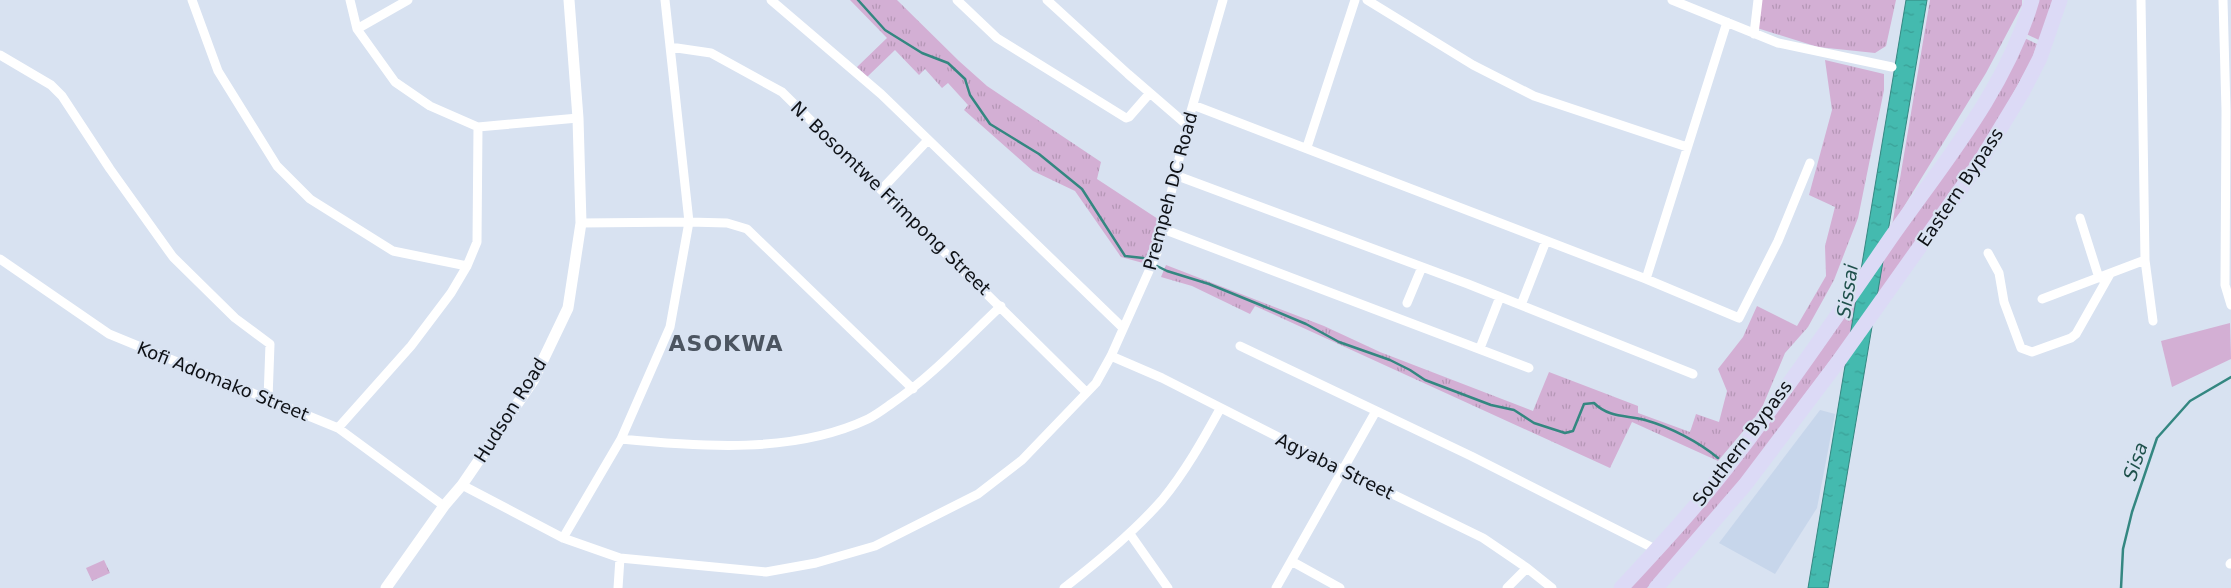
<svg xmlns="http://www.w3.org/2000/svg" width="2231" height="588" viewBox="0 0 2231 588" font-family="'DejaVu Sans',sans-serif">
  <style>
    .built { fill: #c7d6eb }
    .grass { fill: url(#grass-tufts) }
    .pitch { fill: #d3afd4 }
    .water { fill: url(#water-ripples); stroke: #348781 }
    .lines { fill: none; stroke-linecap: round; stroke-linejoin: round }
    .stream { stroke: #348781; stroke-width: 2.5 }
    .minor { stroke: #fff; stroke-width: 9 }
    .tertiary { stroke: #fff; stroke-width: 11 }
    .trunk { stroke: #dcdaf6; stroke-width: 15 }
    .labels { text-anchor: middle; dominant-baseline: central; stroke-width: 4.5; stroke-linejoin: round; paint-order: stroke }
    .street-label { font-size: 18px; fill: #0e1116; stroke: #d8e2f1 }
    .water-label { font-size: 19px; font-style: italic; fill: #1f514c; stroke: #d8e2f1 }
    .district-label { font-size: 22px; font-weight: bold; letter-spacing: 1px; fill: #4c5561; stroke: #d8e2f1 }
  </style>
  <defs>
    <pattern id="grass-tufts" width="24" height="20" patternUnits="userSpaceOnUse" patternTransform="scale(1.25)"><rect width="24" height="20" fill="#d3afd4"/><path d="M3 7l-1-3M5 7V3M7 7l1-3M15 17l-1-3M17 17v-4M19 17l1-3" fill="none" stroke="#b496b5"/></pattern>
    <pattern id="water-ripples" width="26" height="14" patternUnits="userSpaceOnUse" patternTransform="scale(1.25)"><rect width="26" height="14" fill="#44baaf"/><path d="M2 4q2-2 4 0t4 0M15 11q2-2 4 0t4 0" fill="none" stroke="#3a9f96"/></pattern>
  </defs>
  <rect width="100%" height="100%" fill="#d8e2f1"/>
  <!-- built -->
  <path class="built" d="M1820,410L1835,414L1817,508L1775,574L1719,543Z"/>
  <!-- grass -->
  <path class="grass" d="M850,0H897L959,61L987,86L1101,162L1097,179L1158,219L1152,243L1143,263L1121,257L1075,191L1033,171L964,110L968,105L948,83L942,88L925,69L919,75L895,50L867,77L857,67L887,38Z
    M1762,0H1896L1886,46L1875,53L1818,47L1757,28Z
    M1930,0H2022V5L1986,73L1892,226Z
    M2036,0H2054L2039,40L2022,32Z
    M2020,36L2037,44L2032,59L1985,144L1880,293L1867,283Z
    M1825,60L1884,74V90L1858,218L1834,280L1808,327L1785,353L1761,410L1718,461L1632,422L1610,468L1255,306L1250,314L1192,286L1161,277L1166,265L1324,326L1380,352L1533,411L1549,372L1638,406V413L1690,432L1696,414L1719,422L1727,391L1718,369L1743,337L1757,306L1797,326L1826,276L1825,246L1835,207L1809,195L1832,110Z
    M1863,288L1877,298L1733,490L1647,588H1625Z
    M104,560L110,573L92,581L86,568Z"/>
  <!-- pitch -->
  <path class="pitch" d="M2230,323L2231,359L2172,387L2161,341Z"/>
  <!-- water -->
  <path class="water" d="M1906,0H1927L1828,588H1808Z"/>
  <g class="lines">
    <!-- stream -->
    <path class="stream" d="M858,0L885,30L922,53L948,63L965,79L970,95L990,124L1039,154L1082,189L1125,256L1143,258L1150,262
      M1155,265L1167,271L1209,284L1263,306L1306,324L1339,342L1390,360L1410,370L1425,380L1491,405L1514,410L1534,423L1565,433L1573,431L1584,404L1594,403C1609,418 1627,415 1645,420C1670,427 1699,442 1718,458
      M2121,588L2123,549L2132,512L2157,438L2190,401L2231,377"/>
    <!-- minor -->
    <path class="minor" d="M192,0L218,71L277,166L310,199L393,251L467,266
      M350,0L357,29L395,82L430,106L478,127L578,118
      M771,0L881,94L1123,328
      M957,0L997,38L1126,118L1129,117L1150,93
      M1047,0L1128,74L1187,125
      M1367,0L1473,65L1534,96L1687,147
      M1672,0L1778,43L1892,67
      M2223,0L2226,111L2225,285L2231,305
      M357,29L408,0
      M1754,34L1758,0
      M670,47L711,53L782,92L1086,392
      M0,55L51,85L62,96L110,169L173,257L235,318L270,344L268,399
      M1193,105L1646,279L1739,318L1778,241L1810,163
      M1307,147L1355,0
      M1175,175L1468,284L1693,374
      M881,190L928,140
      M2080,218L2099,278
      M581,223L689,222L727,223L747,229L913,389
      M1163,229L1529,368
      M1988,253L1999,273L2004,302L2021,348L2032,352L2071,338L2076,334L2110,274
      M0,259L109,334L338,428L444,506
      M2145,260L2153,321
      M1646,279L1727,22
      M2042,299L2145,260L2141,0
      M1407,303L1422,267
      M1521,305L1546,241
      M1240,346L1471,456L1657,550
      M1480,348L1500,297
      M1111,356L1162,378L1343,470L1483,538L1527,568L1552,588
      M338,428L411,346L451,293L467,266L477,242L478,127
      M621,439C701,447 794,454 868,419C876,415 884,409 891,404C931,377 965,340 1001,306
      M462,485L563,538L620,558L766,572L816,563L875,546L978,494L1022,460L1096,383L1111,356L1157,253L1187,125L1223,0
      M1130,534L1168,588
      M563,538L621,439L670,327L689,222L665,0
      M1293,562L1340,588
      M2230,564L2231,563
      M618,588L620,558
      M1064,588C1099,561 1133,533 1162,500C1185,472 1203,440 1220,409
      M1276,588L1376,411
      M1507,588L1527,568"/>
    <!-- tertiary -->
    <path class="tertiary" d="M386,588L444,506L462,485L533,381L568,308L581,223L578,118L569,0"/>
    <!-- trunk -->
    <path class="trunk" d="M1621,588C1660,546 1700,503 1735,457C1790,385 1841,310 1892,236C1945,161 2006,89 2032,0
      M1656,588L1745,485L1838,362L1980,162L2023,91L2040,58L2060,0"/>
  </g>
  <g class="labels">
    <!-- street labels -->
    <g class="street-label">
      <text transform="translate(1960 187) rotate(-56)">Eastern Bypass</text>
      <text transform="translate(1170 191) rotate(-75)">Prempeh DC Road</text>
      <text transform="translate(891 198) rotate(44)">N. Bosomtwe Frimpong Street</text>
      <text transform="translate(223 381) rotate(22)">Kofi Adomako Street</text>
      <text transform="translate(510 410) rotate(-58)">Hudson Road</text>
      <text transform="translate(1742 443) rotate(-53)">Southern Bypass</text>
      <text transform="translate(1335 466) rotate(26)">Agyaba Street</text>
    </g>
    <!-- water labels -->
    <g class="water-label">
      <text transform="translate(1847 291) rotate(-81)">Sissai</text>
      <text transform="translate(2135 461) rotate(-71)">Sisa</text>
    </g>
    <!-- district labels -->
    <g class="district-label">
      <text x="726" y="343">ASOKWA</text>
    </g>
  </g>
</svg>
